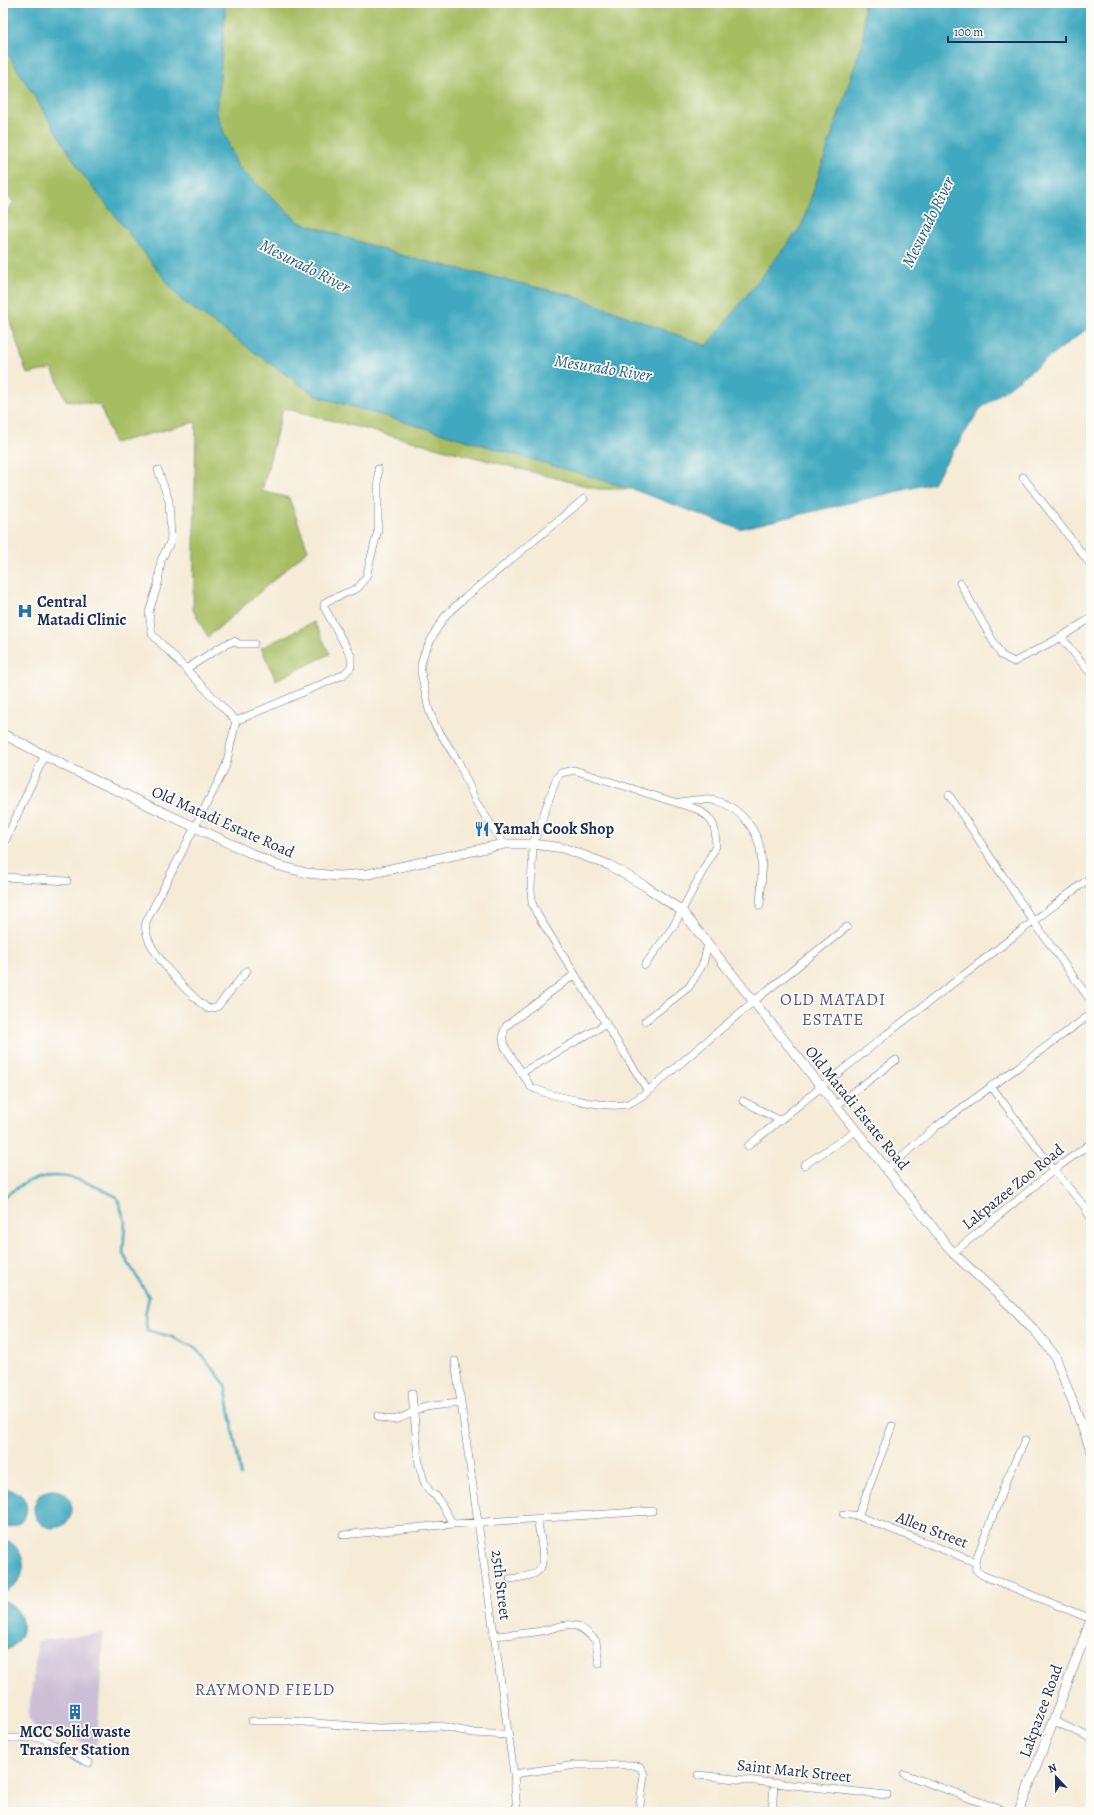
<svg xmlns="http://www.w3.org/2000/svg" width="1094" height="1815" viewBox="0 0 1094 1815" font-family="Alegreya,serif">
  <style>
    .industrial { fill: #cbbfd5 }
    .green { fill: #a7bd62; stroke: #617660 }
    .water { fill: #3fa9bf; stroke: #2d6c8e }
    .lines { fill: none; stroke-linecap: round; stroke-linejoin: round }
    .stream { stroke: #3fa9bf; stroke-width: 2.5 }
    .minor-casing { stroke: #677188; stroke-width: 8 }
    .tertiary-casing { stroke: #677188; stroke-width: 10 }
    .minor { stroke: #fff; stroke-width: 7 }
    .tertiary { stroke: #fff; stroke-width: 9 }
    .labels { text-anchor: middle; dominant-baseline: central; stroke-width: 3.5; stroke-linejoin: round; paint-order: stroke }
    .poi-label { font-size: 16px; font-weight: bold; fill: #1b2f5e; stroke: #fdfcf7; text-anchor: start }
    .street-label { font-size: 16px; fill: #1b2f5e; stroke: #fdfcf7 }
    .water-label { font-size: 17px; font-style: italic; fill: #296085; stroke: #fdfcf7 }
    .neighbourhood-label { font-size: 17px; letter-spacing: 1px; fill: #4e578d; stroke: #fdfcf7 }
  </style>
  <rect width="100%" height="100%" fill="#fdfcf7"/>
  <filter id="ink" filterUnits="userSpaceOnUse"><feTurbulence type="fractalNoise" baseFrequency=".025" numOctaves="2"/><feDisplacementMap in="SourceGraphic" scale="8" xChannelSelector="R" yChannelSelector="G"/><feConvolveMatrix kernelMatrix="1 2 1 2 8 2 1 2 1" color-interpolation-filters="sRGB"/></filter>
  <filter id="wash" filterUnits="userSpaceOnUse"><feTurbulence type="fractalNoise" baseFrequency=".012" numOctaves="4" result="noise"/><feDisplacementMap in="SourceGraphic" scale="16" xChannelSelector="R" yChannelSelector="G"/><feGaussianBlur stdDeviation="0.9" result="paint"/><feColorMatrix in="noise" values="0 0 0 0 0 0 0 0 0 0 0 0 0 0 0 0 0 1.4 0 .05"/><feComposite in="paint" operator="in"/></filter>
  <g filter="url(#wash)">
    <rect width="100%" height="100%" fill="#f5ebd7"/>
    <!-- industrial -->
    <path class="industrial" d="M103,1633L97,1748L61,1734H39L28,1717L38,1641Z"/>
    <!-- green -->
    <path class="green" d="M226,3H864V38L802,225L707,346L570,295L400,255L299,222L238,167L216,114Z
      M3,46L83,175L181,300L316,396L632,489H598L283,408L262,491L289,498L308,550L208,637L193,610L196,422L114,443L100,405L66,400L52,369L27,374L9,318L3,319V244L6,240C0,225 5,213 14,201L3,195Z
      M314,622L330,654L276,680L261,648Z"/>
    <!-- water -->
    <path class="water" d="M3,3H226L217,114L238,167L299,222L400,255L570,295L707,346L802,225L864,38V3H1091V326L980,409L933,483L739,529L632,489L316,396L181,300L83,175L3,46Z
      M6,1489C35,1492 33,1527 4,1528H3V1490Z
      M34 1509a19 19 0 1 1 38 0a19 19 0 1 1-38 0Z
      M3,1538C30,1550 30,1581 3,1593Z
      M3,1600C29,1611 29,1641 3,1652Z"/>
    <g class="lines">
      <!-- stream -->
      <path class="stream" d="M3,1197C12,1192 22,1183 32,1180C64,1169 89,1183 117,1197L125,1221L123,1254L149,1297L145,1315L147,1330L172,1337L196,1348L225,1384L241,1476"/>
    </g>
  </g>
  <g filter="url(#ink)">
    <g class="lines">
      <defs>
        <path id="minor" d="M158,470L169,501L171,538L169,545L161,560L158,584L149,612L152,634L236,721
          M1023,477L1091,565
          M960,583L1001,655L1014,662L1061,637L1091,618
          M1061,637L1091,674
          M186,669L224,645L234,641L239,644H254
          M949,795L1033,921L1091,1001
          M680,802C692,800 704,798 717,801C736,806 754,825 759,844C764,863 761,886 760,906
          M504,844L476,802L459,763L435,725L429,710L421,672V664L424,654L436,630L446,615L461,601L584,499
          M3,845L45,755
          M3,877L67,881
          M247,971L217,1007L208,1009C190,995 140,946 146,922L221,776L226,765L236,721L343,675L351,667V656L324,607V604L327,601L358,588L366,577L378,530V469
          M575,974L506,1026C502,1034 502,1039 505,1047L531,1087C549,1096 609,1109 627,1104C635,1101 642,1096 648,1091C611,1032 574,973 537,914L532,903L531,889L533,844L557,777L561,773L574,770L699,810L708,817L713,824L715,831L716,846L673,927L645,965
          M645,1021L689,987L703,964L708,944
          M521,1073L606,1024
          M991,1086L1054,1170L1084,1206L1091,1219
          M648,1091L754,1001L847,927
          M743,1101L779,1120
          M836,1105L896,1060
          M748,1146L887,1034L1091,877
          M804,1165L856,1131
          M887,1169L937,1126L1091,1014
          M953,1253L1054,1170L1091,1143
          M455,1361L514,1774L517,1812
          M412,1393L419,1465L425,1484L430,1492L437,1497L453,1524
          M378,1416C400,1426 406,1412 426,1407C437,1405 449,1404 461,1403
          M844,1514L858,1516L975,1562L976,1570L982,1575L1091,1619
          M858,1516L892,1426
          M343,1535L453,1524L652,1511
          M975,1562L1007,1479L1025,1440
          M510,1579C519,1577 533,1577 539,1570C547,1563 539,1529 537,1519
          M493,1636C510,1634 529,1634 546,1630C555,1628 564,1623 573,1625C583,1627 590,1635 596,1641L599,1664
          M252,1721H291L378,1728L441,1726L474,1733L508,1735
          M1054,1721L1091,1738
          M3,1738H42L89,1763
          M514,1774L576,1765H632L640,1767L644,1774L639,1812
          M904,1774L1007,1812
          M698,1775L887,1795
          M772,1812L774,1784"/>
        <path id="tertiary" d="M3,734L73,770L276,865L307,873L338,876L368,874L504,844H533L563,848L609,865L645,886L682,911L953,1253L1015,1310L1037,1333L1055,1356L1091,1450
          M1019,1812L1091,1620"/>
      </defs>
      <!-- minor casing -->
      <use href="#minor" class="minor-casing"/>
      <!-- tertiary casing -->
      <use href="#tertiary" class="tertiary-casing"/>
      <!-- minor -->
      <use href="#minor" class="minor"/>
      <!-- tertiary -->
      <use href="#tertiary" class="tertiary"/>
    </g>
  </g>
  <!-- icons -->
  <defs>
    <symbol id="hospital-bare" viewBox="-9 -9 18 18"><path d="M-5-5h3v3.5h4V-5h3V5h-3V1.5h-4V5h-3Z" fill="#1f6fb2" stroke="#fdfcf7" stroke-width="2.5" paint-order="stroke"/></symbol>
    <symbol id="restaurant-bare" viewBox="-9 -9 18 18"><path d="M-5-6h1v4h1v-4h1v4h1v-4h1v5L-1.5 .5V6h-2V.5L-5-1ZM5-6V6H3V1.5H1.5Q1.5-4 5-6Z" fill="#1f6fb2" stroke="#fdfcf7" stroke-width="2.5" paint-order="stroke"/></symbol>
    <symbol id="building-bare" viewBox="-9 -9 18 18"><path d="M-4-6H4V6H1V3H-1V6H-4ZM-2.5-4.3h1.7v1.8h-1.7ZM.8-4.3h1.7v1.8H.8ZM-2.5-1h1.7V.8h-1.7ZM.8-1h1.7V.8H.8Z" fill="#1f6fb2" stroke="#fdfcf7" stroke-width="2.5" paint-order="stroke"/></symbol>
  </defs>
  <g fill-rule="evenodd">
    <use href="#hospital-bare" x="14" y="600" width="22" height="22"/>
    <use href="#restaurant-bare" x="471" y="818" width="22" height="22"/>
    <use href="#building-bare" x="64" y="1701" width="22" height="22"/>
  </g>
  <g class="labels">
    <!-- poi labels -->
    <g class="poi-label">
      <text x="37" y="602">Central<tspan x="37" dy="18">Matadi Clinic</tspan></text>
      <text x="494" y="829">Yamah Cook Shop</text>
      <text x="75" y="1732" text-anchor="middle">MCC Solid waste<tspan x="75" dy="18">Transfer Station</tspan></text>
    </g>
    <!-- street labels -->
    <g class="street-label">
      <text transform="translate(223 822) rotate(24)">Old Matadi Estate Road</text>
      <text transform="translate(857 1108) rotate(51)">Old Matadi Estate Road</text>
      <text transform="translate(1013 1187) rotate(-39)">Lakpazee Zoo Road</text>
      <text transform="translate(932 1530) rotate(21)">Allen Street</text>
      <text transform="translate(501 1585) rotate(83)">25th Street</text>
      <text transform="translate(1041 1711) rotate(-70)">Lakpazee Road</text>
      <text transform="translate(794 1771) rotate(6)">Saint Mark Street</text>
    </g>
    <!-- water labels -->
    <g class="water-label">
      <text transform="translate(928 222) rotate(-64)">Mesurado River</text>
      <text transform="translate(305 266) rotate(27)">Mesurado River</text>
      <text transform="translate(603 368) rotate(9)">Mesurado River</text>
    </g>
    <!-- neighbourhood labels -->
    <g class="neighbourhood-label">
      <text x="833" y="999">OLD MATADI<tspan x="833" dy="20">ESTATE</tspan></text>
      <text x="265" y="1689">RAYMOND FIELD</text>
    </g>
  </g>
  <!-- margin -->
  <rect width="1094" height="1815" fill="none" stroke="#fdfcf7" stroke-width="16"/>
  <!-- north arrow -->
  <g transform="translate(1056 1777) rotate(338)" stroke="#fdfcf7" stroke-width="3" paint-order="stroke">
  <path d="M0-3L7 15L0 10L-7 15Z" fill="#1b2f5e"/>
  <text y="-6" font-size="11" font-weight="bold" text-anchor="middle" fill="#1b2f5e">N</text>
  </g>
  <!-- scale -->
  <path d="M948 36v6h118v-6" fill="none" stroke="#1b2f5e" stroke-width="2"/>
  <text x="954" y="36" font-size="12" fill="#1b2f5e" stroke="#fdfcf7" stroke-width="3" paint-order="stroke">100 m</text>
</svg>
